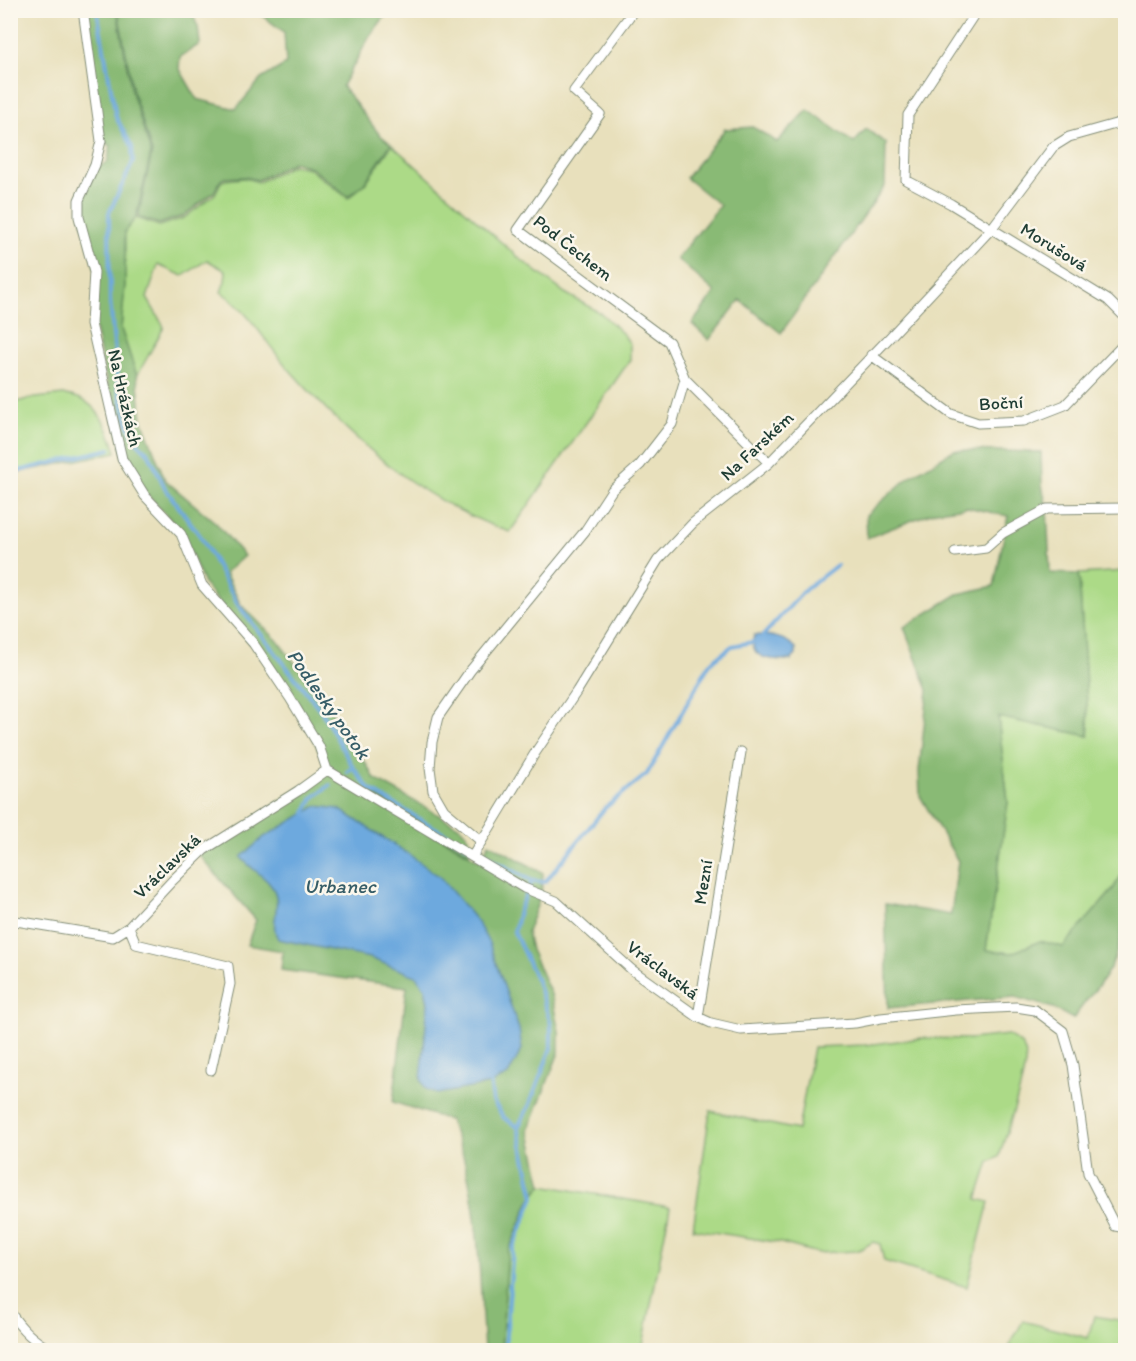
<svg xmlns="http://www.w3.org/2000/svg" width="1136" height="1361" viewBox="0 0 1136 1361" font-family="Itim,sans-serif">
  <style>
    .green { fill: #acda87; stroke: #668c5e; stroke-width: 1.5 }
    .forest { fill: #89ba74; stroke: #547c54; stroke-width: 1.5 }
    .water { fill: #6da9de; stroke: #467389; stroke-width: 1.5 }
    .lines { fill: none; stroke-linecap: round; stroke-linejoin: round }
    .stream { stroke: #6da9de; stroke-width: 4 }
    .minor-casing { stroke: #848e78; stroke-width: 11 }
    .minor { stroke: #fff; stroke-width: 9 }
    .labels { text-anchor: middle; dominant-baseline: central; stroke-width: 5; stroke-linejoin: round; paint-order: stroke }
    .street-label { font-size: 18px; fill: #1f3d34; stroke: #fbf7ec }
    .water-label { font-size: 20px; font-style: italic; fill: #365d67; stroke: #fbf7ec }
  </style>
  <rect width="100%" height="100%" fill="#fbf7ec"/>
  <filter id="ink" filterUnits="userSpaceOnUse"><feTurbulence type="fractalNoise" baseFrequency=".0167" numOctaves="2"/><feDisplacementMap in="SourceGraphic" scale="12" xChannelSelector="R" yChannelSelector="G"/><feConvolveMatrix kernelMatrix="1 2 1 2 8 2 1 2 1" color-interpolation-filters="sRGB"/></filter>
  <filter id="wash" filterUnits="userSpaceOnUse"><feTurbulence type="fractalNoise" baseFrequency=".008" numOctaves="4" result="noise"/><feDisplacementMap in="SourceGraphic" scale="24" xChannelSelector="R" yChannelSelector="G"/><feGaussianBlur stdDeviation="1.35" result="paint"/><feColorMatrix in="noise" values="0 0 0 0 0 0 0 0 0 0 0 0 0 0 0 0 0 1.4 0 .05"/><feComposite in="paint" operator="in"/></filter>
  <g filter="url(#wash)">
    <rect width="100%" height="100%" fill="#e8e0bc"/>
    <!-- green -->
    <path class="green" d="M392,145L519,258L565,293L602,314L624,335L630,344V360L510,532C419,501 350,438 287,367C265,342 249,311 221,292L225,281L226,271L207,260L183,276L158,265L147,298L164,327L137,376L121,329L125,285L124,231L136,218L159,226L184,218L215,194L221,182L225,180L244,178L259,182L293,165L308,168L348,198L365,184Z
      M63,395C95,396 108,425 116,452L11,474V404L27,399Z
      M1125,571V870L1111,892L1063,947L1040,941L1012,953L986,950L1008,802L998,717L1089,736L1079,574Z
      M1008,1035C1015,1040 1022,1043 1025,1051C1030,1066 1005,1137 999,1157L989,1162L977,1199L989,1202L967,1287L884,1261L880,1244L873,1242L857,1251L817,1253L781,1243L693,1229L710,1111L798,1130L813,1047L865,1045L923,1038L970,1039Z
      M542,1185L670,1207L642,1350H501L508,1252L530,1200Z
      M1094,1316L1124,1321L1121,1350H1007L1023,1321L1088,1338Z"/>
    <!-- forest -->
    <path class="forest" d="M85,11H117L132,92L151,153L136,218L125,231V285L121,329L137,376L142,420L165,480L216,523L244,556L225,573L241,605L277,640L345,729L375,779L460,827C469,836 473,841 469,853L328,768L292,696L204,584L182,532L147,494L124,459L94,324L96,272L81,216L82,201L96,167L107,163L111,146L103,141Z
      M118,11H191L198,27L200,44L180,57L179,68L197,99L236,109L261,79L286,64L284,32L256,11H389L370,36L342,86L379,134L391,144L364,184L348,196L310,167L294,162L258,180L245,177L224,178L220,181L214,192L183,216L159,224L138,217L152,152L133,92Z
      M808,110L854,143L866,129L886,143L885,186L781,333L740,300L709,340L692,324L715,292L677,259L720,205L686,178L725,129L753,127L777,142Z
      M954,450L1041,452L1042,485L1047,509L1050,573L1079,574L1089,736L998,717L1008,802L986,950L1012,953L1040,941L1063,947L1111,892L1125,870C1125,907 1126,946 1104,978C1094,992 1082,1005 1073,1019L1053,1008L1015,997L888,1008L885,904L951,915L958,861L920,796L919,771L928,690L904,627L958,594L994,586L1008,516L967,507L936,511L867,538L866,515L909,477Z
      M327,770L480,861L489,843L543,873L541,895L527,932L531,950L551,994L559,1031V1052L529,1129L542,1185L530,1200L508,1252L501,1350H484C480,1289 480,1218 464,1159C460,1145 454,1133 449,1120L393,1102L407,987L281,970L283,951L247,945L256,920L199,855Z"/>
    <!-- water -->
    <path class="water" d="M754,635C770,635 785,637 796,648V655L791,660C773,660 748,661 754,635Z
      M317,806L339,809L407,853L440,877L476,920L489,943L519,1029L522,1049L508,1075L491,1084L437,1094L426,1089L421,1080L428,1003L425,988L416,976L370,958L278,939C270,925 279,911 276,896C273,880 251,870 241,857L264,837Z"/>
    <g class="lines">
      <!-- stream -->
      <path class="stream" d="M97,10L116,117L132,147L133,162L109,213L110,301L118,386L127,423L137,442L149,454L165,488L201,537L238,605L322,712L353,767L369,789L426,823L532,881L519,911L514,932L537,981L551,1024V1048L530,1104L518,1127L534,1197L513,1248L505,1350
        M10,473L110,449
        M347,772L353,767
        M308,815L305,813L313,798L330,785
        M532,881L545,882L605,808L647,774L710,663L732,646L758,641L806,589L837,565
        M490,1080L493,1101L503,1117L518,1127"/>
    </g>
  </g>
  <g filter="url(#ink)">
    <g class="lines">
      <defs>
        <path id="minor" d="M83,10L101,141L95,165L79,200V217L94,272L91,324L122,459L145,496L181,534L202,585L253,643L290,698L319,746L327,770
          M634,10L574,91L600,114L518,230L669,342L685,379L769,463
          M977,10L908,115L906,180L951,204L1108,300L1126,318
          M871,355L951,414L978,423L1024,421L1065,405L1120,348L1126,345
          M955,552L986,548L1003,533L1047,509L1126,508
          M327,770L524,888L556,901L632,970L698,1017L711,1023L741,1030L855,1023L881,1018L956,1010L1016,1007L1035,1010L1063,1031L1073,1065L1088,1173L1115,1226L1126,1228
          M481,841L444,810L433,791L430,768L432,742L438,717L470,671L585,531L612,490L640,465L672,424L685,379
          M472,857L535,753L577,691L658,560L693,523L769,463L891,336L992,228L1053,147L1069,137L1126,121
          M10,920L113,937L129,927L172,881L204,850L298,791L327,770
          M129,927L136,944L228,966L230,984L211,1070
          M698,1017L741,752
          M10,1312C21,1329 33,1341 51,1350"/>
      </defs>
      <!-- minor casing -->
      <use href="#minor" class="minor-casing"/>
      <!-- minor -->
      <use href="#minor" class="minor"/>
    </g>
  </g>
  <g class="labels">
    <!-- street labels -->
    <g class="street-label">
      <text transform="translate(1054 247) rotate(32)">Morušová</text>
      <text transform="translate(573 248) rotate(38)">Pod Čechem</text>
      <text transform="translate(125 398) rotate(77)">Na Hrázkách</text>
      <text transform="translate(1001 403) rotate(-3)">Boční</text>
      <text transform="translate(757 446) rotate(-43)">Na Farském</text>
      <text transform="translate(167 866) rotate(-44)">Vráclavská</text>
      <text transform="translate(703 882) rotate(-81)">Mezní</text>
      <text transform="translate(663 970) rotate(37)">Vráclavská</text>
    </g>
    <!-- water labels -->
    <g class="water-label">
      <text transform="translate(329 704) rotate(55)">Podleský potok</text>
      <text x="340" y="886">Urbanec</text>
    </g>
  </g>
  <!-- margin -->
  <rect width="1136" height="1361" fill="none" stroke="#fbf7ec" stroke-width="36"/>
</svg>
